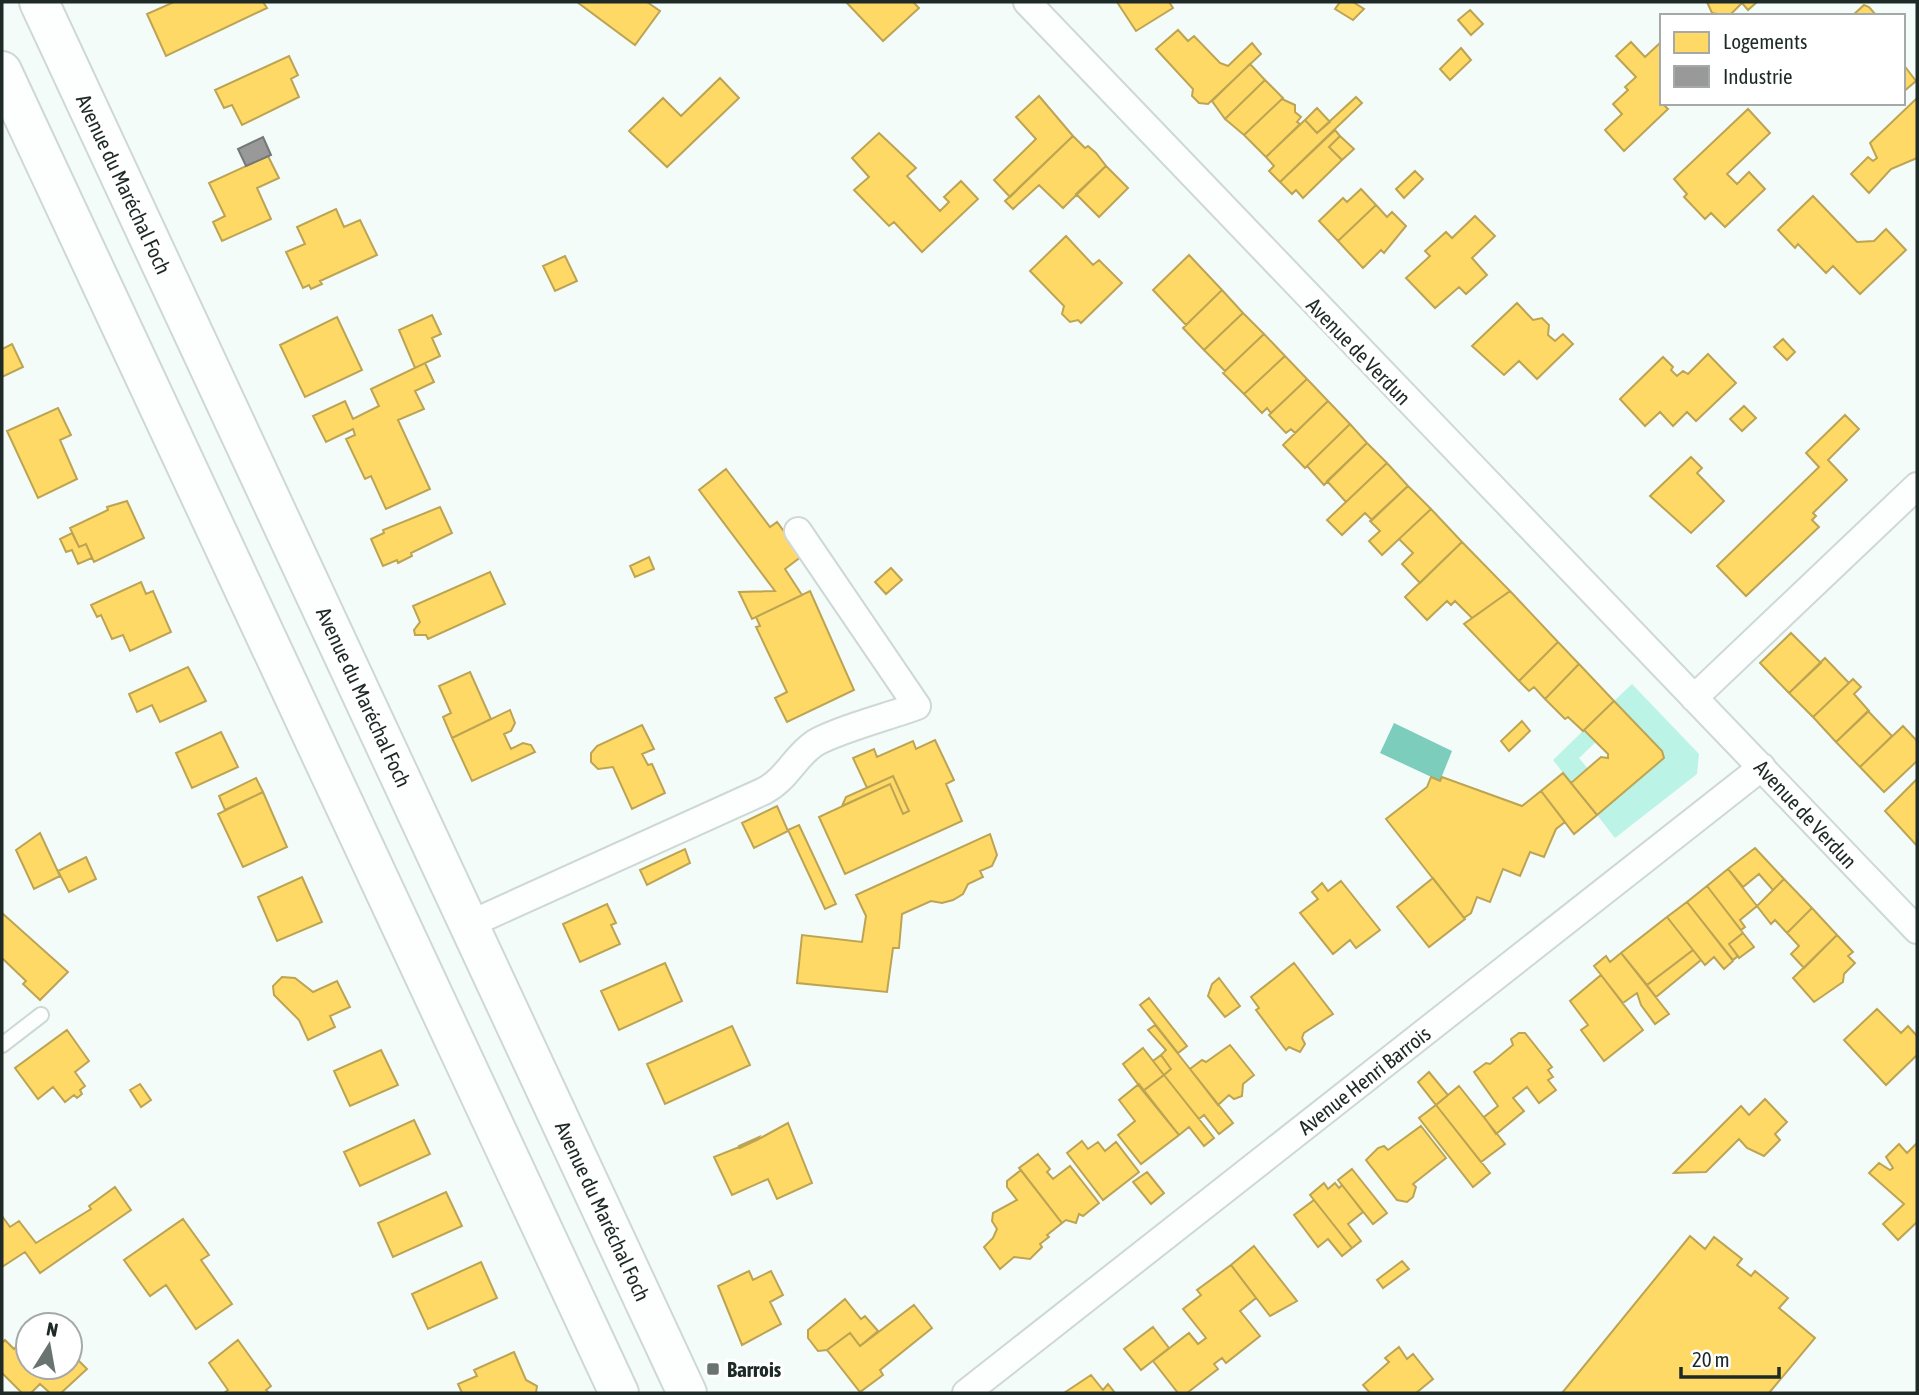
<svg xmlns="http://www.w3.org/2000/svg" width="1919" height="1395" viewBox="0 0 1919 1395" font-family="'Asap Condensed',sans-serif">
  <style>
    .green { fill: #bbf4e7 }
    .water { fill: #7ccdbc }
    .homes { fill: #ffd966; stroke: #bca453; stroke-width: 2 }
    .industry { fill: #999; stroke: #747877; stroke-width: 2 }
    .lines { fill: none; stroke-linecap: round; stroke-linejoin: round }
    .service-casing { stroke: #ced8d5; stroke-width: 18 }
    .minor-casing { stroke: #ced8d5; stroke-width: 30 }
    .secondary-casing { stroke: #ced8d5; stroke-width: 42 }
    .service { stroke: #fdfffe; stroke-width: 14 }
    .minor { stroke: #fdfffe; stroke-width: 26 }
    .secondary { stroke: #fdfffe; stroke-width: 38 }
    .poi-dot { fill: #697471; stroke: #fff; stroke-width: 2.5 }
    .labels { text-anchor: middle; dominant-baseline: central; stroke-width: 7; stroke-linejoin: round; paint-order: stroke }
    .street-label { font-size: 21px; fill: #1e2a27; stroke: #fff }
    .poi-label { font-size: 21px; font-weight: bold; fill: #1e2a27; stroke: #fff; text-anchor: start }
  </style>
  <rect width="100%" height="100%" fill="#f4fcfa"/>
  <!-- green -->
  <path class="green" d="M1632,684L1699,754L1697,774L1615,838L1597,815L1664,758L1662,751L1614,701Z
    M1584,730L1596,742L1579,758L1588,769L1571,783L1553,760Z"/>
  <!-- water -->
  <path class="water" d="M1394,723L1452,751L1440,781L1380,753Z"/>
  <!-- homes -->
  <path class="homes" d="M174,2H263L267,8L166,56L147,14Z
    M577,2H647L660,11L635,45Z
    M846,2H913L919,8L883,41Z
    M1117,2H1169L1173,8L1136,31Z
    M1340,2H1353L1364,9L1353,20L1335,9Z
    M1707,2H1757L1748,10L1742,3L1729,16L1712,13Z
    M1864,5L1869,7L1877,16H1852Z
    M1470,10L1483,24L1471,35L1458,20Z
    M1178,30L1188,41L1194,36L1220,63L1228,66L1252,43L1261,54L1208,104L1199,103L1192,96L1193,89L1156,49Z
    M1662,41V103L1668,109L1624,151L1605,130L1622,114L1613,104L1628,90L1625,87L1636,77L1616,56L1631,42L1645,57Z
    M1461,48L1471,60L1450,80L1440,69Z
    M289,56L298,75L291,79L299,97L242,125L232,105L224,108L215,90Z
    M1250,64L1265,80L1225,119L1212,101Z
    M1903,64L1916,81L1903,92Z
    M720,78L739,98L667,167L629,131L663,98L681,116Z
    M1265,80L1283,98L1244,135L1225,119Z
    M1039,96L1073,136L1010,197L994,180L1036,139L1016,117Z
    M1356,97L1362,103L1280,182L1269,171L1274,166L1266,157L1305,120L1317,133Z
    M1917,98V158L1891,169L1869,193L1851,174L1868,157L1873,161L1877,158L1870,143Z
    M1282,99L1295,105V112L1301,117L1297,122L1300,124L1266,157L1244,135Z
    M1317,108L1330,122L1317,133L1305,120Z
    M1748,109L1770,133L1727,174L1737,184L1749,172L1765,189L1725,227L1711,213L1705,219L1684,197L1687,194L1674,179Z
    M1335,130L1340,136L1329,147L1342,160L1303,198L1296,190L1292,194L1280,182Z
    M879,133L916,168L907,176L940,211L949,202L944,197L961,181L978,199L922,252L894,222L889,226L854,190L869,177L852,158Z
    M1073,136L1085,148L1088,146L1096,153L1106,166L1063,208L1039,185L1013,209L1005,201Z
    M1340,136L1354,149L1342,160L1329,147Z
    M268,156L279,178L257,188L271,219L222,241L213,222L225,216L209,183Z
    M1106,166L1128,188L1099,217L1076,194Z
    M1415,171L1423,179L1404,198L1396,189Z
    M1361,189L1376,205L1338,241L1319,221L1343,198L1347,202Z
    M1813,196L1857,242L1874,241L1886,229L1906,250L1860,294L1833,266L1826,273L1798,244L1795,248L1778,230Z
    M1376,205L1387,217L1392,212L1406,226L1384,253L1381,250L1363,268L1338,241Z
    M336,209L344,227L360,220L377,255L320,281L322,284L311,289L309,285L303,288L286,252L305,244L297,227Z
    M1475,216L1495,236L1472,258L1487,275L1466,294L1459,287L1435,308L1406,278L1430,256L1425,251L1446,232L1452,238Z
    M1066,236L1093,265L1099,260L1122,283L1081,323L1078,320L1070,322L1062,314L1064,306L1030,271Z
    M1189,255L1222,290L1186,325L1153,290Z
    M565,256L577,281L555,291L543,266Z
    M1222,290L1243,313L1204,350L1183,328Z
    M1517,303L1533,320L1542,318L1549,325L1548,335L1555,341L1563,334L1573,344L1537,379L1519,361L1504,375L1472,346Z
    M1243,313L1264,334L1225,371L1204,350Z
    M432,315L441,334L432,338L440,356L415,368L399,330Z
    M337,317L362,370L305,397L280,345Z
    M1264,334L1285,356L1244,394L1223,373Z
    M1783,339L1795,352L1787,360L1774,347Z
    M12,344L23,367L2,377V349Z
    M1708,354L1736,383L1696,421L1687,412L1673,426L1660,412L1645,426L1620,399L1663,357L1673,367L1671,370L1677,376L1683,371L1688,374Z
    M1285,356L1307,379L1271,413L1267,408L1262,413L1244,394Z
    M425,363L434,382L415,391L424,409L398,420L430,489L386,509L371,476L365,479L346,439L355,435L353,429L326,442L313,416L345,401L353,419L379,406L371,389Z
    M1307,379L1328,401L1295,433L1291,429L1286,433L1269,415Z
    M1328,401L1350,424L1305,468L1283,445Z
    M1744,406L1756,418L1742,431L1730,419Z
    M58,408L71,435L60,440L77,479L38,498L7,431Z
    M1845,415L1859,429L1828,460L1847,480L1813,513L1816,516L1812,520L1819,527L1746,596L1717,566L1819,467L1806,453Z
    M1350,424L1367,443L1324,485L1307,466Z
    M1367,443L1387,463L1346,502L1327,481Z
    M1691,457L1702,468L1697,473L1724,501L1691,533L1650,496Z
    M1387,463L1408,486L1372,520L1365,513L1342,535L1327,520Z
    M726,469L770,527L777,522L802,556L785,569L802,595L752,619L739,592L775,591L699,490Z
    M1408,486L1431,509L1382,555L1369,541L1380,531L1370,521Z
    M127,501L144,538L94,562L86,544L79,547L70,528L108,510L107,507Z
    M440,507L452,533L411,553L412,556L398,563L397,560L383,566L371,539L384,533L383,530Z
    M1431,509L1462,542L1420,583L1402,564L1413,553L1399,539Z
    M72,533L79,547L86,544L92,558L78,564L72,550L66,552L60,539Z
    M1462,542L1510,591L1472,618L1455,601L1451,605L1447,601L1427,620L1405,597Z
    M649,557L654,569L635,577L630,566Z
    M891,568L902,580L886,594L875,582Z
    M490,572L505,604L428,639L426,635H415L414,630L420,622L413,606Z
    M141,582L146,594L153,591L171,632L130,651L123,635L112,639L101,615L97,617L91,605Z
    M810,591L854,690L787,722L775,698L787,692L756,627L760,626L756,617Z
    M1510,591L1558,642L1519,681L1464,624Z
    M1791,633L1821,663L1789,693L1760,663Z
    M1558,642L1579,664L1545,699L1534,687L1529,691L1519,681Z
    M1825,658L1849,683L1813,717L1789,693Z
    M1579,664L1614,701L1583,731L1568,717L1565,719L1545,699Z
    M188,667L206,701L160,722L152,705L137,712L129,694Z
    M470,672L491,719L452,738L443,717L451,713L439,686Z
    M1853,679L1861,687L1854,694L1869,711L1836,742L1813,717Z
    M1614,701L1662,751L1664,758L1597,815L1571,783L1601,757L1608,758V754L1584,730Z
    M510,710L515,723L511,731L504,734L511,749L523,743L531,745L535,752L472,781L452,738Z
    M1868,711L1892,736L1860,767L1836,742Z
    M1522,721L1530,731L1509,751L1501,741Z
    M642,725L654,749L642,754L648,765L652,764L665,793L632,809L613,767L598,769L591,762V753L597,746Z
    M1903,726L1917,741V761L1884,792L1860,767Z
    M221,732L238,767L192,788L176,753Z
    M935,740L954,780L946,784L962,821L845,874L819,817L890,784L903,814L909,811L893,776L867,788L853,758L874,749L877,757L913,741L916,749Z
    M1563,773L1597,815L1574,834L1541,791Z
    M893,776L909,811L903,814L890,784L842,806L846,797Z
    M1431,777L1440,781L1442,777L1522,806L1541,791L1565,822L1556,829L1544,857L1530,852L1520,876L1503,869L1490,902L1477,897L1471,913L1464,918L1386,819L1427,787Z
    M256,778L263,792L225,810L219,796Z
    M1917,779V846L1885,811Z
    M263,792L287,847L243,867L218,814Z
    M777,806L788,831L754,848L742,823Z
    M799,825L836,904L825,909L788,830Z
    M40,833L60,876L34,889L16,850Z
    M990,834L997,855L992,866L980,871L983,877L968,884L963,894L953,900L942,903L931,901L902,914L899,948H893L887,992L797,983L802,935L862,942L866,916L856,895Z
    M1755,848L1784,879L1773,890L1759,874L1743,887L1728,869Z
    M685,849L690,863L647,885L640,870Z
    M86,857L96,879L69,892L58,871Z
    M1728,869L1757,906L1740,920L1745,927L1741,930L1707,886Z
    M302,877L322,922L277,941L258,897Z
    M1433,878L1465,919L1429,947L1397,907Z
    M1784,879L1812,908L1787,933L1775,920L1771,924L1757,906Z
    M1341,881L1380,930L1356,948L1350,940L1333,954L1300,913L1318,899L1312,892L1322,883L1328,891Z
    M1707,886L1743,933L1729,944L1738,956L1733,960L1687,902Z
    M1687,902L1733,961L1724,969L1714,957L1705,965L1667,917Z
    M607,904L616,923L611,925L620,944L580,962L563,924Z
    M1812,908L1837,935L1804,968L1791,954L1799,946L1787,933Z
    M2,913L68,972L40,1000L23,984L26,981L2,958Z
    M1667,917L1693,950L1647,985L1621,953Z
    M1743,933L1754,947L1739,958L1729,944Z
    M1837,935L1853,952L1848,956L1855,963L1844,974L1843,982L1814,1002L1793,978Z
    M1693,950L1701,960L1656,997L1647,985Z
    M1621,953L1669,1014L1655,1024L1641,1005L1637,993L1623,1003L1594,966L1606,956L1610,962Z
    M665,963L682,1001L619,1030L601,991Z
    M1294,963L1333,1014L1304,1033L1302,1038L1305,1044L1300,1052L1289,1047L1286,1050L1256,1010L1259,1008L1251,997Z
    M1601,975L1643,1030L1604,1061L1581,1030L1588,1025L1570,1001Z
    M282,977L295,978L313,992L337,981L350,1007L330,1016L335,1027L308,1040L299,1020L274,995L273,986Z
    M1219,978L1240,1006L1225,1017L1208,996L1212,984Z
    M1149,998L1187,1046L1178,1053L1140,1005Z
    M1877,1009L1901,1033L1908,1026L1917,1036V1055L1886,1085L1844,1040Z
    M1155,1025L1233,1123L1219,1134L1204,1115L1199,1119L1164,1075L1171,1069L1161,1055L1166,1050L1148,1030Z
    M732,1026L750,1065L665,1104L647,1064Z
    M67,1030L89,1061L75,1072L85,1086L80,1090L82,1094L77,1098L74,1095L65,1102L53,1087L38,1099L15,1068Z
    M1519,1033H1525L1552,1067L1548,1070L1553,1077L1548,1080L1556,1090L1539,1103L1527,1087L1513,1098L1524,1111L1496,1134L1484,1117L1498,1106L1474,1072L1486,1063L1490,1064L1513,1045L1511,1039Z
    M1230,1045L1254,1075L1243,1084L1242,1096L1234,1099L1229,1095L1218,1105L1190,1069L1202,1060L1206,1062Z
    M1143,1048L1164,1075L1143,1091L1123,1064Z
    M381,1050L398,1085L350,1106L334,1071Z
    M1161,1055L1171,1069L1164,1075L1153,1061Z
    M1429,1072L1448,1095L1436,1105L1418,1082Z
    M1164,1075L1214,1138L1204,1146L1189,1127L1179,1135L1143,1091Z
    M140,1084L151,1100L141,1107L130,1090Z
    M1139,1084L1179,1135L1141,1164L1118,1135L1135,1121L1119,1100Z
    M1459,1086L1505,1144L1481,1162L1436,1105Z
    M1765,1099L1787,1122L1775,1134L1780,1140L1764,1156L1747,1148L1739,1139L1706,1172L1674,1173L1741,1106L1749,1115Z
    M1436,1105L1490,1173L1473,1187L1419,1118Z
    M414,1120L430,1154L360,1186L344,1152Z
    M788,1123L812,1183L777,1199L768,1179L732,1195L714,1157L757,1140Z
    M1421,1126L1446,1158L1413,1184L1416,1187L1413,1197L1407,1202L1397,1200L1366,1160L1378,1148L1384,1146L1388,1150Z
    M759,1137L757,1140L740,1148L739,1146Z
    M1082,1141L1088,1149L1098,1142L1105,1151L1116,1142L1139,1172L1103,1200L1067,1153Z
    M1917,1143V1222L1898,1240L1883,1224L1904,1204L1869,1173L1879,1163L1890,1170L1893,1168L1886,1157L1899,1144L1907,1153Z
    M1038,1154L1050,1169L1047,1172L1053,1179L1070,1166L1099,1203L1083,1216L1079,1214L1076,1223L1066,1220L1062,1223L1019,1168Z
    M1352,1169L1387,1213L1373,1224L1338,1180Z
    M1021,1170L1062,1223L1047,1235L1049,1237L1040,1244L1042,1247L1030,1259L1014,1257L1000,1269L984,1247L993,1238L997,1229L992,1221L993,1213L1017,1200L1007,1187V1181Z
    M1147,1172L1164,1193L1151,1204L1133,1182Z
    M1324,1183L1328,1189L1335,1183L1339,1188L1342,1185L1363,1212L1348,1224L1361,1241L1352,1248L1310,1195Z
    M115,1187L131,1210L40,1273L25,1252L2,1267V1216L10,1227L19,1221L36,1243L91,1209L89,1206Z
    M446,1192L462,1226L393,1257L378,1223Z
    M1314,1200L1352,1248L1342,1256L1328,1239L1318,1247L1294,1215Z
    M183,1219L209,1255L201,1260L232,1304L196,1329L166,1285L150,1296L124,1260Z
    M1690,1236L1705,1249L1714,1237L1742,1259L1737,1265L1751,1276L1755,1271L1788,1298L1779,1308L1815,1338L1769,1393H1562Z
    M1254,1246L1297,1301L1270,1316L1231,1265Z
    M1402,1261L1409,1269L1383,1288L1377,1280Z
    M481,1262L497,1298L428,1329L412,1294Z
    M1231,1265L1256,1298L1240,1311L1260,1336L1226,1363L1222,1358L1214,1364L1218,1369L1187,1393H1178L1153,1361L1189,1333L1198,1344L1206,1338L1183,1309L1201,1295L1197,1290Z
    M749,1271L753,1280L771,1271L783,1295L770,1302L781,1324L742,1345L718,1286Z
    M845,1299L861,1319L865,1316L878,1331L860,1346L850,1333L827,1350L818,1351L808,1338V1330Z
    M914,1305L932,1328L880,1370L883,1375L860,1392L827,1350L850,1333L860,1346Z
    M48,1316L57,1325H39Z
    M1153,1327L1169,1348L1141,1370L1124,1349Z
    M28,1336V1367H70V1352L87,1369L61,1393H50L40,1384L31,1393H22L2,1373V1343L5,1340L14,1349Z
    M238,1340L271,1386L266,1390L269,1393H224L228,1390L209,1363Z
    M1399,1347L1407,1359L1413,1354L1433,1379L1416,1393H1370L1363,1385L1389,1362L1385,1358Z
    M514,1352L526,1380L537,1386L536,1393H462L458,1384L477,1376L474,1370Z
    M1091,1375L1103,1390L1108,1384L1115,1393H1064Z"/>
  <!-- industry -->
  <path class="industry" d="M263,137L271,155L246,166L238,149Z"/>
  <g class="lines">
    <defs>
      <path id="service" d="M2,1045L41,1015"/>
      <path id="minor" d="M1027,2L1917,930
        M1694,698L1917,486
        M470,924L764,791C788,778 794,757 815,743C837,730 890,716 917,706L798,531
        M966,1393L1762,767"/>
      <path id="secondary" d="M39,2L687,1393
        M2,71L619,1393"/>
    </defs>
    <!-- service casing -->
    <use href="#service" class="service-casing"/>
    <!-- minor casing -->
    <use href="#minor" class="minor-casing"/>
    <!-- secondary casing -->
    <use href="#secondary" class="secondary-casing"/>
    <!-- service -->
    <use href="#service" class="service"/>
    <!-- minor -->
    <use href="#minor" class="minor"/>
    <!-- secondary -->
    <use href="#secondary" class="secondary"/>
  </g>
  <!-- markers -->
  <rect class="poi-dot" x="706" y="1362" width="14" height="14" rx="3.5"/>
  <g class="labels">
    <!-- street labels -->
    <g class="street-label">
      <text transform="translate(124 184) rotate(65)">Avenue du Maréchal Foch</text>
      <text transform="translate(1359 351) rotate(46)">Avenue de Verdun</text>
      <text transform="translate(364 697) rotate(65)">Avenue du Maréchal Foch</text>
      <text transform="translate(1806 814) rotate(47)">Avenue de Verdun</text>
      <text transform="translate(1364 1080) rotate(-38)">Avenue Henri Barrois</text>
      <text transform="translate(603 1211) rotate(65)">Avenue du Maréchal Foch</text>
    </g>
    <!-- poi labels -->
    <g class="poi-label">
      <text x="727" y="1369">Barrois</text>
    </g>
  </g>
  <!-- border -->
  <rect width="1919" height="1395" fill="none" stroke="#1e2a27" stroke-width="7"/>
  <!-- legend -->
  <rect x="1660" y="14" width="245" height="91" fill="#ffffff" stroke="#a5aaa9" stroke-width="2"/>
  <rect x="1674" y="32" width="35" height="21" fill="#ffd966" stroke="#a5aaa9" stroke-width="2"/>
  <text x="1723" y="49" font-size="21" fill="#1e2a27">Logements</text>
  <rect x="1674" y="66" width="35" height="21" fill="#999999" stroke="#a5aaa9" stroke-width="2"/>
  <text x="1723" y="84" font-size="21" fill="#1e2a27">Industrie</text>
  <!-- north arrow -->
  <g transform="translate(49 1346) rotate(11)"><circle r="33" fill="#ffffff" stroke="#a5aaa9" stroke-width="2"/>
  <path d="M0-5L12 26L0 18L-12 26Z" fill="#697471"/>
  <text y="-10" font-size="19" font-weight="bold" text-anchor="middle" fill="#1e2a27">N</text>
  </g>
  <!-- scale -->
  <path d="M1681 1367v10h98v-10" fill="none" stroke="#1e2a27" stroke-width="3.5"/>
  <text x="1692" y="1367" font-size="21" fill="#1e2a27" stroke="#ffffff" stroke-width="5" paint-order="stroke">20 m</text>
</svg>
